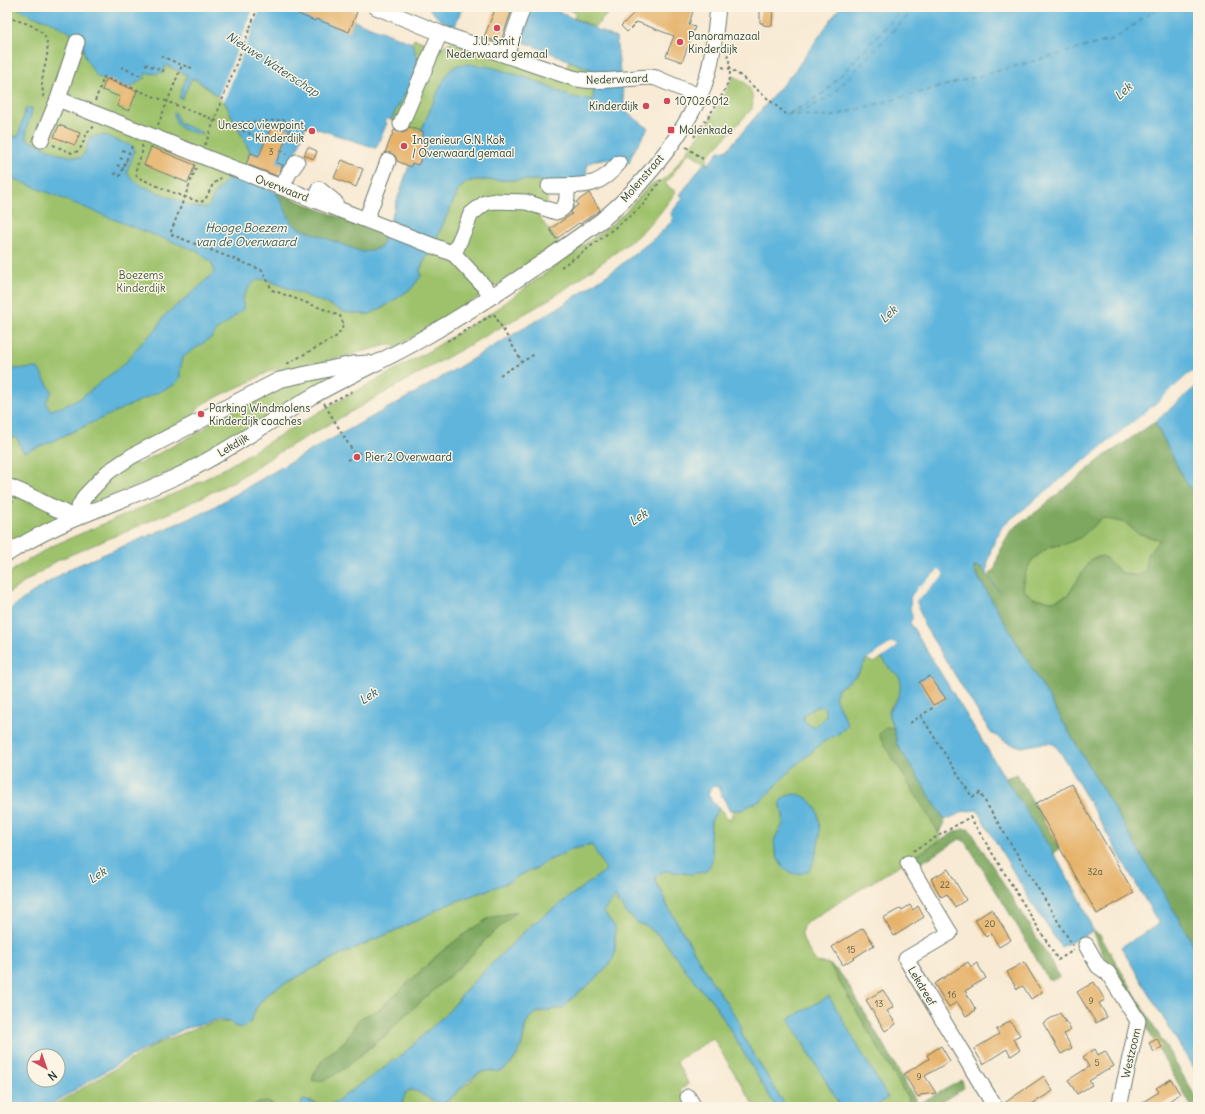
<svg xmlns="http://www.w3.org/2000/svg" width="1205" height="1114" viewBox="0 0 1205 1114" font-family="Delius,sans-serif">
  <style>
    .green { fill: #9ec26c; stroke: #5e8050; fill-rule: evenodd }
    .forest { fill: #7ea860; stroke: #4e724a; fill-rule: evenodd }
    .water { fill: #60b5dc; stroke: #407988; fill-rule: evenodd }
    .pier { fill: #f8ead4 }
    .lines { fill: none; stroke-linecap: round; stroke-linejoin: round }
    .ferry { stroke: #2f5b5e; stroke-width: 1; stroke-dasharray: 5 4; stroke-linecap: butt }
    .building { fill: #e6b26b }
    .minor-casing { stroke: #6b7a6c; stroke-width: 17 }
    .path { stroke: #6b7a6c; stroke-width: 2; stroke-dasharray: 3 3; stroke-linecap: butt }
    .minor { stroke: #fff; stroke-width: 15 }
    .poi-dot { fill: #d1495b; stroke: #fcf5e5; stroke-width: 1.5 }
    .labels { text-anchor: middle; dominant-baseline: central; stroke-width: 3; stroke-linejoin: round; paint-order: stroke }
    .number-label { font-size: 9px; fill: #515a42 }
    .poi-label { font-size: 11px; fill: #1f3d34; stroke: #fcf5e5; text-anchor: start }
    .street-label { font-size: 11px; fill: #1f3d34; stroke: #fcf5e5 }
    .park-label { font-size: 11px; fill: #3f5e42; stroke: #fcf5e5 }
    .water-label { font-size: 12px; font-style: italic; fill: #2f5b5e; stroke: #fcf5e5 }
  </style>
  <rect width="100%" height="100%" fill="#fcf5e5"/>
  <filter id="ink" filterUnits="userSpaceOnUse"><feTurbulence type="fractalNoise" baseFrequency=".025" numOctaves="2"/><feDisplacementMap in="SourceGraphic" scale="8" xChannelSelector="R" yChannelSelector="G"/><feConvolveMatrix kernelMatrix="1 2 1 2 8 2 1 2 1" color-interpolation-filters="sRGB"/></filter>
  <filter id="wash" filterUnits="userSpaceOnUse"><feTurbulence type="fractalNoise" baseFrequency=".012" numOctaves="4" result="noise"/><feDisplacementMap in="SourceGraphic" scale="16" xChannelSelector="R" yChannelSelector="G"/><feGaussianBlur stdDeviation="0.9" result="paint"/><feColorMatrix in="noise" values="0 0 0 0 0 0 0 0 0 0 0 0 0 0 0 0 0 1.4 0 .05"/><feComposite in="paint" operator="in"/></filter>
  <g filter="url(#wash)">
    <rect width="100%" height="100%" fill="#f8ead4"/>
    <!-- green -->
    <path class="green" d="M7,7H219L187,75L182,99L191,79H195L224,101L250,152L243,169L360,314H370L387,305L412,288L421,276L420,270L430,250L455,262L480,290V296L395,348L391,344L286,372L278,369L272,370L249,382L204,403L193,414L194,418L110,464L59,520L44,524L7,548Z
      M564,7H606L609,12L595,27L574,18L576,13Z
      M414,39L441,48L450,42L564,75L569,61L592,70L594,74L593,100L572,97L530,79L449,71L440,87L421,131L391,120C397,107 418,74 417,61C417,54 414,49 412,43Z
      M733,76C749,82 755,93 752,109L707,157L708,165L689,152L665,184L676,192L656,218L634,239L561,292L533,309L278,453L234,481L176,510L58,560L7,594V575L20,565L52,546L192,486L220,471L326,408L429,351L494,311L612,224L626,211L650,185L664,179L672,171L709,122L723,99Z
      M474,180H538L543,182L547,181V207L535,212L560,244L494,287L462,250L450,245L435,241L459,189L466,183Z
      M349,368L200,459L84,508L109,477L135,462L137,465L203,430L210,423L273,387Z
      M1102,518L1126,523L1137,533L1160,540L1147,554L1146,569L1136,576L1122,573L1103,556L1091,559L1068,595L1053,601L1033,598L1023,589L1025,574L1032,560L1049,547L1065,544L1094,525Z
      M882,658C885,661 887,665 890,668C893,671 897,672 899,676C908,692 890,701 889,713C889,718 892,723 894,728L886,727L879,734L939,833V841L812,919C809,921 804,924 803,927C798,938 811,953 816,962L829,964L913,1107H894L893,1106L890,1107H873L888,1097L789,1020L841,1107H786L743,1037L737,1020L711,980L668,907L663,894L656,883L655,877L664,871L676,872L713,854L710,839L711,821L719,808L727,817L731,819L733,810H742L774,788L782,778L794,767L823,742L838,734L848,725L835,698L838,689L857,675L867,659L874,663ZM788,795L802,873C798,873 794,874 790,872C779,867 771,848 776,837C778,832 782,829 783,823C784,814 780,808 782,799Z
      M820,706L825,709L826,716L821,722L813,727L804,721V715L814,708Z
      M593,845L607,870L531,925L468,987L451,1009L401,1056L331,1105L325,1107L311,1101L301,1105V1107H276L274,1105L259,1103L248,1107H51L155,1045L198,1027L216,1022L250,1023L256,1008L269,992L331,959L403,927L449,904L509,882L520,875L535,869L547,861L559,856L572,849ZM516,912L485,940L469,958L453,973L399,1021L391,1031L380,1040L351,1063L313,1074C322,1059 333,1053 345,1041C356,1029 365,1017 379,1010L441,952L466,933L489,918Z
      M615,897L617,898L626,914L631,916L637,923L646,926L661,937L702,991L710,998L717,1008L776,1107H755L713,1038L678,1060L677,1063L688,1083L687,1085L680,1090L691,1107H402L404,1095L409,1091L416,1090L430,1099L449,1100L478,1074C487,1068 498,1074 507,1067C514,1061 519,1053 522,1044C525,1033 523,1020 535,1014C544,1010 554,1010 563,1008C579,988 622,967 615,936C614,928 607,919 603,911Z"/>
    <!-- forest -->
    <path class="forest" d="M276,192L384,235L381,247L372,251L362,252L299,228L292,223Z
      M1155,422L1184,479L1198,499V952L974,570V566L981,567L988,576L995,569L1000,549L1011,530L1036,512L1103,457ZM1102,518L1126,523L1137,533L1160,540L1147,554L1146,569L1136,576L1122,573L1103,556L1091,559L1068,595L1053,601L1033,598L1023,589L1025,574L1032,560L1049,547L1065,544L1080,538Z
      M886,727L894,728L897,744L945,820L939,833L882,741L879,734Z
      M1017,774L1059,848L1054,854L1005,778Z
      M963,829H968L971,831L1054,966L1059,977C1054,980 1052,981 1047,978L1024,937L966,842L960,839L913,868L909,860L953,833Z
      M517,912L485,940L469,958L453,973L399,1021C390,1032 380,1040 368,1048C354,1060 332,1083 313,1081L312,1079L322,1060L345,1041L358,1020L362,1017L379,1010L441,952L466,933L489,918Z
      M1093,931L1100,935L1198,1101V1102L1191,1106L1149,1032L1103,955Z
      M829,964L839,972L846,981L918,1104L962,1080L964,1088L933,1107H913Z
      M268,1102L274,1105L276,1107H248L259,1103Z"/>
    <!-- water -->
    <path class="water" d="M15,7H325L352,20L412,43C414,49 417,54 417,61C418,74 397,107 391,120L387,118L385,122L387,123L376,148L306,125L296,153L285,166L276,163L289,129L273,123L259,156L251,153L224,101L196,79H191L182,99L179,98L187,75L166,65L163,73L160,72L157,74L146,73L144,78L130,88L97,77L86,59L81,42L75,35L47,20L32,16Z
      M428,7H462L455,26L440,20Z
      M530,7H548L616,38L625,111L648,128L632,154L629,163C619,159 592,155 587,167C586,171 587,176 587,180L546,185L538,180H474L466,183L459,189L440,231L423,262L420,270L421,276L412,288L387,305L370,314H360L344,312L334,307L265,279L257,280L250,286L242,299L244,308L227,323L218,329L211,338L183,357L180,371V378L174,385L46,444L25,452L22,450L17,438L7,436V368L8,369L38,368L52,392L46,402L50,410L64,406L81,398L126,362L144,340L156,330L164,316L198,288L214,272L212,263L197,251L130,226L7,176V134L18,137L26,108H32C31,121 24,126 27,139L60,154L80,158L84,154L90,137L104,135L132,146L135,150L127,172L130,177L142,186L194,207L205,208L209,206L215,193L226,181L240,175L276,192L292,223L299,228L362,252L372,251L381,247L421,131L440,87L449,71L457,65L469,64L491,67L530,79L572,97L593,100L594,74L592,70L517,39Z
      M840,7H1198V370L1189,374L1153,406L1003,526C996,538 984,560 988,575C989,580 995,586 999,591L981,567L974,566V570L1198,952V1076L1121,947L1159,924L1061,753L1054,744L1043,743L1022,747L1008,743L991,733L924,625L916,601L943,577V572L934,573L911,597V610L913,618L910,623L1005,778L1054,854L1082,903L1093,931L1061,947L1030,900L977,810L966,811L945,820L897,744L894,728L889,717V711L898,698L900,690L901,683L899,676L890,669L882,658L896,648L897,644L891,643L867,659L857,675L838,689L835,698L848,725L838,734L823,742L794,767L762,800L741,810H729L723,796H721L719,787L712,786L708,793L712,802L719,808L711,821L710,839L713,854L711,864L705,872L690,874L664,871L655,877L656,883L663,894L668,907L711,980L738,1020L743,1037L786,1107H776L717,1008L710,998L702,991L661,937L646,926L637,923L631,916L626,914L623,906L617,903V898L615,897L603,911L615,927V950L613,959L601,974L569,1001L563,1008C553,1010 541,1010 533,1015C523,1022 525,1033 522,1043C520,1051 516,1058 510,1064C498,1077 495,1068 482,1072C470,1075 455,1097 442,1104C438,1103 433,1101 430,1099C414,1090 405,1081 402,1107H387L385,1103L382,1102L372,1107H301L302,1101L304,1100L325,1107L331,1105L401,1056L451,1009L468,987L531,925L606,870L592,845L572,849L559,856L547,861L535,869L520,875L509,882L449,904L403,927L331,959L269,992L256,1008L250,1023L241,1028L234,1026L231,1022L217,1020L184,1029L124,1060L47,1107H7V612L30,594L71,568L205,512L299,457L417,392L561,306L613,271L656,237L673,220L671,213L683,198L680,195L704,163L708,165L718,152L728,149L796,69ZM820,706L825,709L826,716L821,722L813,727L804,721V715L814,708ZM34,1056H58V1080H34Z
      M174,112L176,113L179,123L203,133L202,135C187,130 174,131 174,112Z
      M1198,384V499L1184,479L1155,422Z
      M798,794C830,802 820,849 810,870C804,873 797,875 791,873C780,869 772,848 775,838C778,831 783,828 783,821C784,814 781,809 780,802C784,795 791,794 798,794Z
      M829,996L888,1098L873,1107H841L789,1019Z"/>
    <!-- pier -->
    <path class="pier" d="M254,7H261L224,101L218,98Z
      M1198,370V372L1191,376L1154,407L1005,528L994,549L990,567V574L988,576V567L992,548L1003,526L1153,406L1189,374Z
      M1198,382V384L1153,423L1154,421Z
      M939,570L943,572V577L916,601L924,625L920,619L914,601L941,576L939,573L920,588L913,598V610L915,618L913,621L910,623L913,618L911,610V597L918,587Z
      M891,643L897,644L896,648L882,658L880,659L881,657L894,647V645H891L869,660L867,659Z"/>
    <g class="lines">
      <!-- ferry -->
      <path class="ferry" d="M789,113L805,105L826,91L904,7
        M786,114L830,117L1114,39L1159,7
        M788,114L807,109L831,96L916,7"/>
    </g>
    <g id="blocks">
      <!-- building -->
      <path class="building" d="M281,7H346L357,12L349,32L316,19L315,21Z
        M496,7H513L500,43L484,37Z
        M640,7H694L689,25L695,27L682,62L666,56L674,36L637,22L627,32L621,26Z
        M760,7H773L772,26L763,25V23H760Z
        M106,79L137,91L129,111L117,106L120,97L102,90Z
        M273,123L290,129L276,163L283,165L277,176L246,164L251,153L259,156Z
        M59,125L80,133L75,145L54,137Z
        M409,127L424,132L422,137L429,140L426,151L418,165L412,163L411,167L397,161L395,156L391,153H385L394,130L398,132L402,133L407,131Z
        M151,147L195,165L188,183L144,165Z
        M308,147L317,151L314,159L304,155Z
        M342,160L363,169L356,187L334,178Z
        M589,193L600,210L580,224L579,223L556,239L550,229L572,214L571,212L574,208L578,205L576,202Z
        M930,676L946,699L933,705L919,682Z
        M1071,784L1134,893L1097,914L1035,804Z
        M948,869L966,900L955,907L947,894L941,897L931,879Z
        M910,905L913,910L918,906L924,917L894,936L883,918L901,908L902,910Z
        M992,909L1011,940L999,947L991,933L986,937L975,920Z
        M863,928L874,945L843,965L832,947Z
        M968,962L971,967L977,963L986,978L965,991L976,1010L966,1016L957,1002L949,1007L934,984Z
        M1024,962L1042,992L1031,999L1023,986L1017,989L1007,972Z
        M1094,982L1105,1000L1099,1003L1107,1017L1096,1023L1077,992Z
        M883,990L894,1007L887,1011L896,1024L885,1031L866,1000Z
        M1060,1013L1071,1030L1064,1034L1072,1048L1061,1054L1043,1023Z
        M1010,1021L1020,1035L1013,1039L1020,1050L1011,1056L1007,1049L983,1064L974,1049L999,1034L996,1030Z
        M1157,1039L1162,1047L1154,1052L1149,1043Z
        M941,1046L950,1061L925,1076L936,1093L921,1095L918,1097L904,1074L929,1059L927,1055Z
        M1095,1049L1098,1055L1105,1051L1114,1066L1089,1081L1092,1085L1077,1094L1068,1080L1089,1067L1083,1057Z
        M1044,1076L1053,1091L1027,1107H1004L1003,1104Z
        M1171,1079L1180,1094L1159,1107H1135L1159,1092L1156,1088Z"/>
    </g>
  </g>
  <g filter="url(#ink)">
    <use href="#blocks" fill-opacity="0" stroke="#6b7a6c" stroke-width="1"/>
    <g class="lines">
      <defs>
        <path id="minor" d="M376,7L440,33L573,78C595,84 627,78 650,77L656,78L699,96
          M506,55L523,7
          M58,99L250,175L454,254L493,296
          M401,124L440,33
          M41,140L58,99L77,42
          M549,186C582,185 597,190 619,163
          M282,187L289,173L297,162
          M319,189L335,202L336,207
          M366,220L388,161
          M454,254L471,214L485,203L495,201L526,202L556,212C569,209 567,196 567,186
          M7,486C22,491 34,498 48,505C57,509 65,512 73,518L85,496L108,472L132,456L279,380L352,364L368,363
          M7,554C63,517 128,501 188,471C231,449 270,421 311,397C349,375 390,358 427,336C488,301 545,261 602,220C644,185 699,119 710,65C714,46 716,26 718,7
          M908,863L950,933L906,959L995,1107
          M1086,945L1098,966L1108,973L1138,1021L1119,1107
          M688,1097L694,1107"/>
      </defs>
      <!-- minor casing -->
      <use href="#minor" class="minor-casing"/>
      <!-- path -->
      <path class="path" d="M7,17C18,21 33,24 41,32C55,45 42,68 42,84C42,89 44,94 43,99
        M161,56L182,65
        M145,64L164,71
        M121,67L144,77
        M722,67L731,69L742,77L786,114
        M95,101L104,77L266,140
        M158,125L182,65L192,68
        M280,126L283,120L310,132
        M232,127L233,123L283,120
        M694,137C705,120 729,92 730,72C731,64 727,57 727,50
        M53,145L72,153C86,152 82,131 94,127
        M142,145C145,157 132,166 137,177L171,192L200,202L203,201L206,198L213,184L221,178
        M205,145L258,7
        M686,147L703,159
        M122,150L130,153
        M281,150L287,154
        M120,158L127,161
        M117,165L124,168
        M196,168L170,234L262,270L272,290L326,310L340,316L344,325L337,336L287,364
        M114,173L120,176L132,146
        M561,267L582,253L634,213L643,205L661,180
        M494,314L522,362
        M447,341L494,314
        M500,375L535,354
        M324,403L325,405L355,390
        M325,405L355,455
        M347,460L361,452
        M7,507L13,501
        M921,716L972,797L980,793L1073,946
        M910,723L934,707
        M913,851L970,817L1058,960L1074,950"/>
      <!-- minor -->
      <use href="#minor" class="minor"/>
    </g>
  </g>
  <!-- markers -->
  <g class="poi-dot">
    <circle cx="497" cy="28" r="4"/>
    <circle cx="680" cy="42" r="4"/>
    <circle cx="667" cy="101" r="4"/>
    <circle cx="646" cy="106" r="4"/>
    <rect x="667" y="126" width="8" height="8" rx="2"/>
    <circle cx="312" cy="131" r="4"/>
    <circle cx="404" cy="146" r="4"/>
    <circle cx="201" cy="414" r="4"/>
    <circle cx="357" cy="457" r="4"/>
  </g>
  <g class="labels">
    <!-- number labels -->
    <g class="number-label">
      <text x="271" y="151">3</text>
      <text x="1095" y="871">32a</text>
      <text x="945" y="884">22</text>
      <text x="990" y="923">20</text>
      <text x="851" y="949">15</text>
      <text x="952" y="994">16</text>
      <text x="1091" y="1000">9</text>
      <text x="879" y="1003">13</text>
      <text x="1097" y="1062">5</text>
      <text x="919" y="1076">9</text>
    </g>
    <!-- poi labels -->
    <g class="poi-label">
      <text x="688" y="36">Panoramazaal<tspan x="688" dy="13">Kinderdijk</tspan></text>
      <text x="497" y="41" text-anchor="middle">J.U. Smit /<tspan x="497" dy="13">Nederwaard gemaal</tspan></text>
      <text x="675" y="101">107026012</text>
      <text x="638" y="106" text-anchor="end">Kinderdijk</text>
      <text x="304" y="125" text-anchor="end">Unesco viewpoint<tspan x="304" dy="13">- Kinderdijk</tspan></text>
      <text x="679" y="130">Molenkade</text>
      <text x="412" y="140">Ingenieur G.N. Kok<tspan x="412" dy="13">/ Overwaard gemaal</tspan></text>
      <text x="209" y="408">Parking Windmolens<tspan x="209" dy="13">Kinderdijk coaches</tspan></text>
      <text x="365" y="457">Pier 2 Overwaard</text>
    </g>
    <!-- street labels -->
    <g class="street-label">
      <text transform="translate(617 79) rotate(-2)">Nederwaard</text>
      <text transform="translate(642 178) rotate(-49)">Molenstraat</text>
      <text transform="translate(282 188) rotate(21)">Overwaard</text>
      <text transform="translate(233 445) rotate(-31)">Lekdijk</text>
      <text transform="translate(922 986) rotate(59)">Lekdreef</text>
      <text transform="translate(1131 1053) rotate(-77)">Westzoom</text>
    </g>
    <!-- park labels -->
    <g class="park-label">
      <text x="141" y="275">Boezems<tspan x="141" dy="13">Kinderdijk</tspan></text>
    </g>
    <!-- water labels -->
    <g class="water-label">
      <text transform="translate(273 64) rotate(33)">Nieuwe Waterschap</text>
      <text transform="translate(1123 91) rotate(-43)">Lek</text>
      <text x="246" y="227">Hooge Boezem<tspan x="246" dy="14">van de Overwaard</tspan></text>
      <text transform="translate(888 314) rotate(-43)">Lek</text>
      <text transform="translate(638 517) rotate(-34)">Lek</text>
      <text transform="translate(368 696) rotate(-34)">Lek</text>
      <text transform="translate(97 875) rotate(-34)">Lek</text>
    </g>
  </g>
  <!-- margin -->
  <rect width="1205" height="1114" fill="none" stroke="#fcf5e5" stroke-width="24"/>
  <!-- north arrow -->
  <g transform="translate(46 1068) rotate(140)"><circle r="19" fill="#fcf5e5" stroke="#a4ab9e"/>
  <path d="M0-3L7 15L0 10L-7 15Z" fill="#d1495b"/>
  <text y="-6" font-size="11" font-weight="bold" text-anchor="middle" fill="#1f3d34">N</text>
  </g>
</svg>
